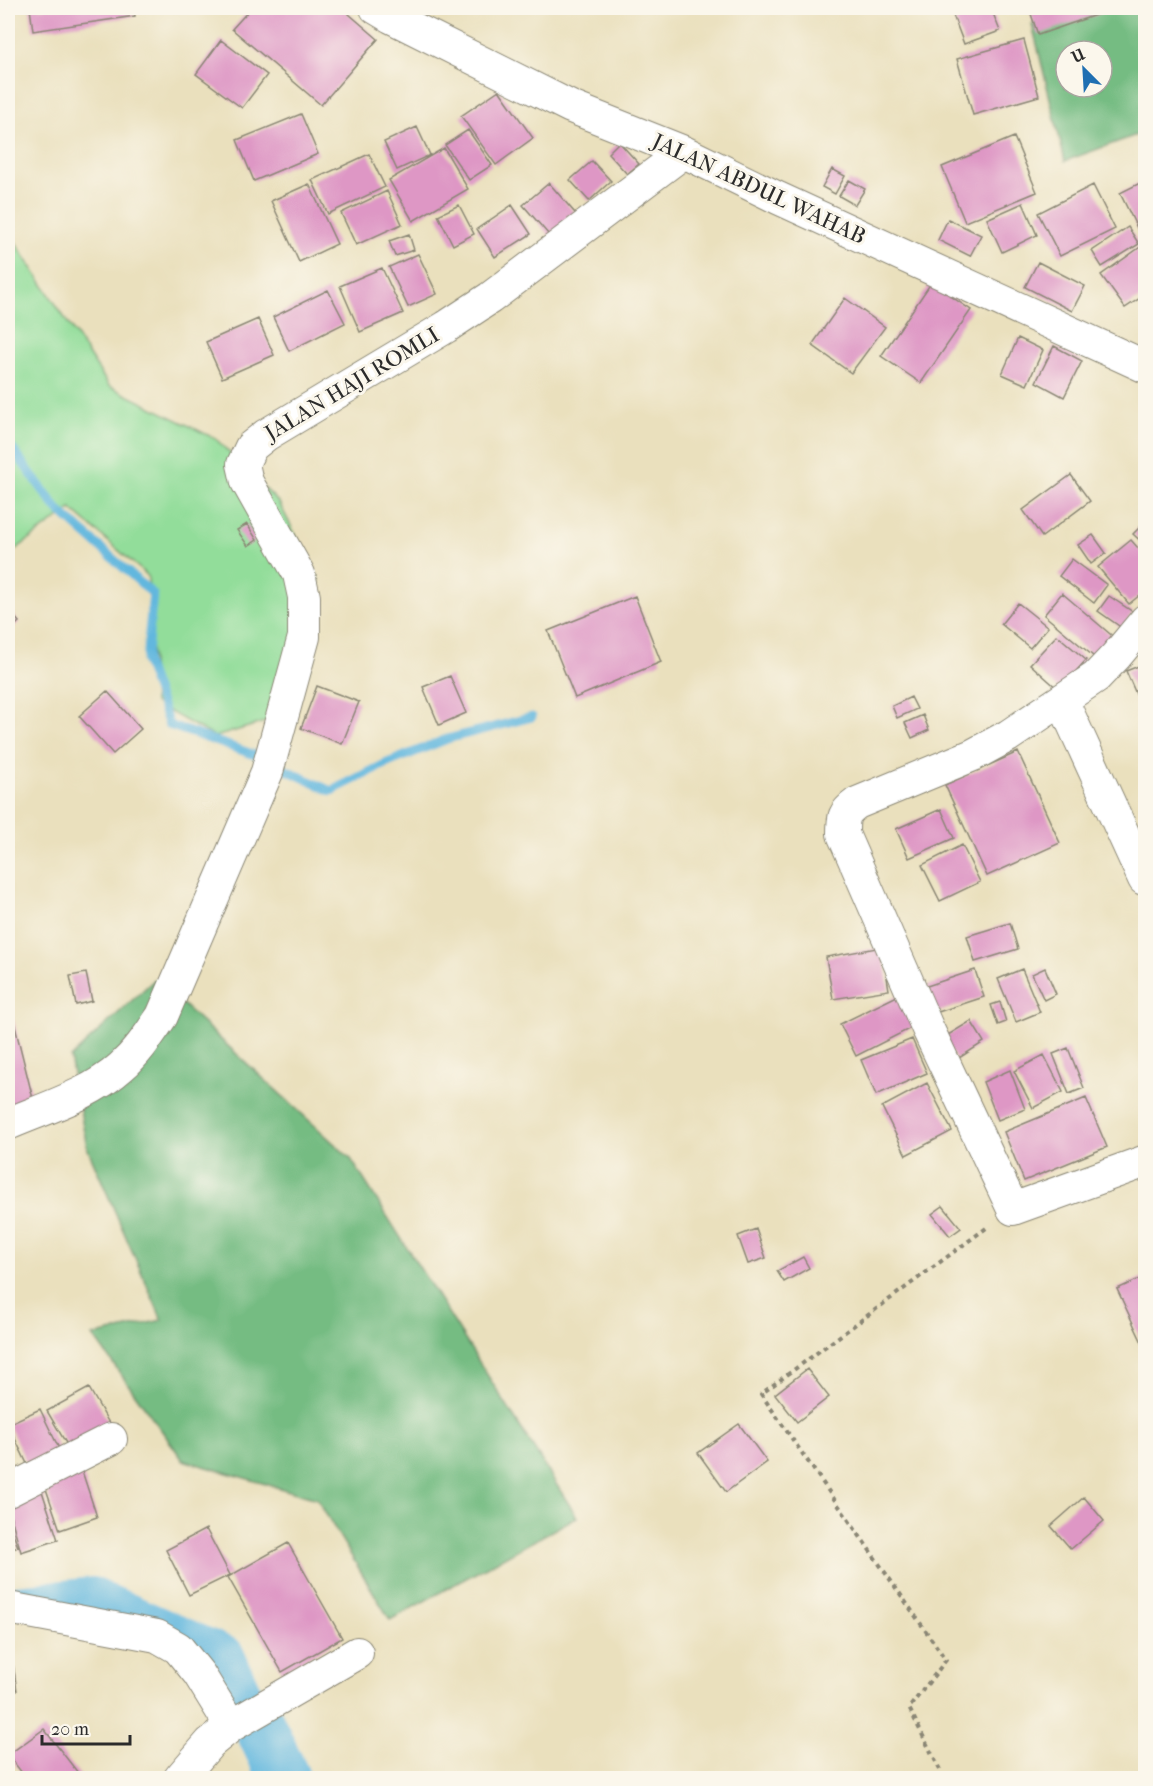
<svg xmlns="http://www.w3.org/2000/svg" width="1153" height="1786" viewBox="0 0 1153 1786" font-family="'IM FELL French Canon',serif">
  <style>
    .green { fill: #92dd9a; stroke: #5e8462; stroke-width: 1.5 }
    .forest { fill: #75bc82; stroke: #507456; stroke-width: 1.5; fill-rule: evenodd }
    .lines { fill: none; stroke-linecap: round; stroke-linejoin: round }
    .stream { stroke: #62b7de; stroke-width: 9 }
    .canal { stroke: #62b7de; stroke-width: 32 }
    .river { stroke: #62b7de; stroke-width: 52 }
    .building { fill: #de97c5 }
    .minor-casing { stroke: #8a8674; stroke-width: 34 }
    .path { stroke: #8a8674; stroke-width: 4; stroke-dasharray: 4.5 4.5; stroke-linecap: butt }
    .minor { stroke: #fff; stroke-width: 32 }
    .labels { text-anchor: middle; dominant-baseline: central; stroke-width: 6; stroke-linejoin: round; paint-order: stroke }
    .street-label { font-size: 22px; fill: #2b2b2b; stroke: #fbf7ec }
  </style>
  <rect width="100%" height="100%" fill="#fbf7ec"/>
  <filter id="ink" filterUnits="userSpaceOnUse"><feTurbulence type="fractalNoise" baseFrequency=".0167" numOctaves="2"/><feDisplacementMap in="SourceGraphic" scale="12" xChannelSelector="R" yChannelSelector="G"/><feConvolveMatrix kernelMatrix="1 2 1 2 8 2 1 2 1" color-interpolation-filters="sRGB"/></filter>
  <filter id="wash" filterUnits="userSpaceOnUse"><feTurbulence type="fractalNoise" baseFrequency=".008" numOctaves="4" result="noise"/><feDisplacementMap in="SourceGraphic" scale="24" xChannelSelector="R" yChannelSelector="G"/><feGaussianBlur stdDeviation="1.35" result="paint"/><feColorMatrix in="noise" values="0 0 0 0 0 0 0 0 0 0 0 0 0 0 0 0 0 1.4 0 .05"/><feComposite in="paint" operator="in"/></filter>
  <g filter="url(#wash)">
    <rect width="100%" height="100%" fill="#eae0bd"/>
    <!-- green -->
    <path class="green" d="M8,231L109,386L216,439L279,503L319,580L285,716L215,737L154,703L148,576L71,509L8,555Z"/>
    <!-- forest -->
    <path class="forest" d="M1070,8H1145V132L1065,161L1032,24ZM1066,51H1102V87H1066Z
      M155,979L351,1159L577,1517L390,1620L317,1499L183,1460L93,1336L162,1320L87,1147L70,1058Z"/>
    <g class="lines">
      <!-- stream -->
      <path class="stream" d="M8,443L57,509L153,594L146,662L169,725L255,755L331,791L385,764L447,739L532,717"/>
      <!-- canal -->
      <path class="canal" d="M8,1602L93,1593L228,1653L248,1698"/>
      <!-- river -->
      <path class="river" d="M257,1720L284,1778"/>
    </g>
    <g id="blocks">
      <!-- building -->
      <path class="building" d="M30,8H134L135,16L33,31Z
        M251,8H342L378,39L321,105L232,29Z
        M958,8H991L1000,31L964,44L951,10Z
        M1029,8H1116L1038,35Z
        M221,40L267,75L242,108L196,74Z
        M1024,40L1039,96L973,115L957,59Z
        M499,90L533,138L496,165L461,116Z
        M301,114L318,154L254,181L237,140Z
        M417,127L430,155L397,170L384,142Z
        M468,130L492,165L469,180L445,145Z
        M1014,137L1037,192L965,222L942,167Z
        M619,142L639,164L627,174L608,153Z
        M444,148L468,189L413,221L389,180Z
        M369,154L385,187L328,214L312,180Z
        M592,161L611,181L589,201L570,180Z
        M832,169L845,176L835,194L822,187Z
        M849,180L865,189L855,205L839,196Z
        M1146,180V229L1139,232L1120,193Z
        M549,183L581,220L555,242L523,205Z
        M309,184L337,244L299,262L271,201Z
        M1093,185L1115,229L1060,256L1038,213Z
        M387,191L402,224L356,245L341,213Z
        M1023,203L1037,235L1002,252L987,219Z
        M459,205L474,234L453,245L438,215Z
        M512,205L531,234L495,257L477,229Z
        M948,219L981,235L970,256L938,240Z
        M1128,227L1139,244L1102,267L1092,251Z
        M409,234L414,250L395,256L389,241Z
        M1146,243V294L1125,308L1101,275Z
        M418,254L437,294L408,307L389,267Z
        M1038,262L1085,286L1072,311L1025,287Z
        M382,268L403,313L360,332L340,286Z
        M931,283L971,310L921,383L881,356Z
        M328,290L345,323L289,351L273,317Z
        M845,298L885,327L851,373L812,345Z
        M258,319L274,355L222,378L206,342Z
        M1018,338L1043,350L1027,385L1002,374Z
        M1054,346L1082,361L1064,397L1036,382Z
        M1071,475L1090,501L1042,537L1023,510Z
        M247,524L257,540L248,546L237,530Z
        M1143,524L1146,526V546L1133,534Z
        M1093,535L1106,553L1091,564L1078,545Z
        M1131,540L1146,557V590L1129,604L1098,567Z
        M1072,559L1107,585L1094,603L1059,576Z
        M1062,593L1123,645L1105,666L1044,615Z
        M635,596L661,662L575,698L548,631Z
        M1109,596L1133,612L1122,628L1098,611Z
        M1018,603L1048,627L1030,648L1001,624Z
        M8,609L19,622L8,632Z
        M1057,635L1086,660L1059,690L1030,664Z
        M1146,663V709L1143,710L1126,671Z
        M450,676L466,713L439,725L423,687Z
        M317,686L359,702L342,744L301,728Z
        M107,691L141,729L113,754L79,716Z
        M911,697L917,709L897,718L892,706Z
        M923,715L929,730L912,738L905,723Z
        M1018,752L1060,843L987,876L945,785Z
        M941,809L954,838L909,858L896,829Z
        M962,845L980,882L940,901L922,865Z
        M1010,923L1018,949L975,962L967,936Z
        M882,947L889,990L833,999L826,957Z
        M1045,968L1056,994L1044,1000L1032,974Z
        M1022,969L1040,1012L1016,1022L998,979Z
        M975,970L984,997L935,1013L927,986Z
        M86,973L92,1001L76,1005L70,976Z
        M899,995L915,1026L856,1056L840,1024Z
        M8,998L35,1107L8,1113Z
        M1000,1002L1006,1022L998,1025L991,1005Z
        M971,1021L984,1042L956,1060L943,1038Z
        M912,1039L927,1073L876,1095L861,1060Z
        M1068,1048L1084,1088L1069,1094L1053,1054Z
        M1044,1055L1063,1092L1033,1108L1014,1071Z
        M1010,1070L1025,1109L998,1120L983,1082Z
        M927,1083L952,1131L906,1155L882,1107Z
        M1086,1098L1107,1147L1024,1181L1004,1132Z
        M943,1206L961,1228L950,1236L932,1214Z
        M756,1229L766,1258L748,1264L738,1236Z
        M803,1257L809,1268L784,1282L777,1271Z
        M1146,1276V1351L1117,1289Z
        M807,1369L829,1397L797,1422L775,1394Z
        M89,1388L114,1432L73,1455L47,1411Z
        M40,1409L64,1459L32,1474L8,1424Z
        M739,1424L767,1462L726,1492L698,1453Z
        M81,1468L97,1517L60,1530L43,1480Z
        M41,1488L58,1540L21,1552L8,1507V1498Z
        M1084,1497L1104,1521L1071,1549L1051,1526Z
        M8,1520L18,1547L8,1551Z
        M206,1529L230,1575L189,1595L166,1550Z
        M288,1543L342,1638L282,1672L228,1577Z
        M10,1642L17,1691L8,1693V1643Z
        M44,1729L82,1778H26L8,1755Z"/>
    </g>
  </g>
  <g filter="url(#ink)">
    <use href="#blocks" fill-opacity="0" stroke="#8a8674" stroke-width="1.5"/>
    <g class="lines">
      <defs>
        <path id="minor" d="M376,8L391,17L571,107L684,152L778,198L1146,367
          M1146,620L1116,656L1096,677L1008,736L973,755L857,803C843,813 843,817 843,834L928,1029L1013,1209L1146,1161
          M1062,700L1144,879
          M8,1124C45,1108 90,1095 121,1067C138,1052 149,1035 162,1016L267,772L304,637V597L299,574L247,482L243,464L251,447L266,435L446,327L490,298L684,152
          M8,1491L111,1439
          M8,1608L157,1636L178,1648L199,1674L231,1726L210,1743L180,1778
          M231,1726L357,1653"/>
      </defs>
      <!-- minor casing -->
      <use href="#minor" class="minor-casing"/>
      <!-- path -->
      <path class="path" d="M944,1778L909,1708L946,1660L761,1394L989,1226"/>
      <!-- minor -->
      <use href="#minor" class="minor"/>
    </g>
  </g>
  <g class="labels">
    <!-- street labels -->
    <g class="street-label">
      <text transform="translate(759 189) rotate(25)">JALAN ABDUL WAHAB</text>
      <text transform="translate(352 384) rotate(-31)">JALAN HAJI ROMLI</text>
    </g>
  </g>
  <!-- margin -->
  <rect width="1153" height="1786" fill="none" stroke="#fbf7ec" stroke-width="30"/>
  <!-- north arrow -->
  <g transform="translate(1084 69) rotate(336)"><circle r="28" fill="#fbf7ec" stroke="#a8a59f" stroke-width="1.5"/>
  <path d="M0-4.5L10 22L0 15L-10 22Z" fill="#1f6fb2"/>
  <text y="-9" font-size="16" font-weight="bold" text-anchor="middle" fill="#2b2b2b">U</text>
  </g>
  <!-- scale -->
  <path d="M42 1735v9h88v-9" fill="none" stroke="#2b2b2b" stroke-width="3"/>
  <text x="51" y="1735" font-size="18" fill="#2b2b2b" stroke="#fbf7ec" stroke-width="4.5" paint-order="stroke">20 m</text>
</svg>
